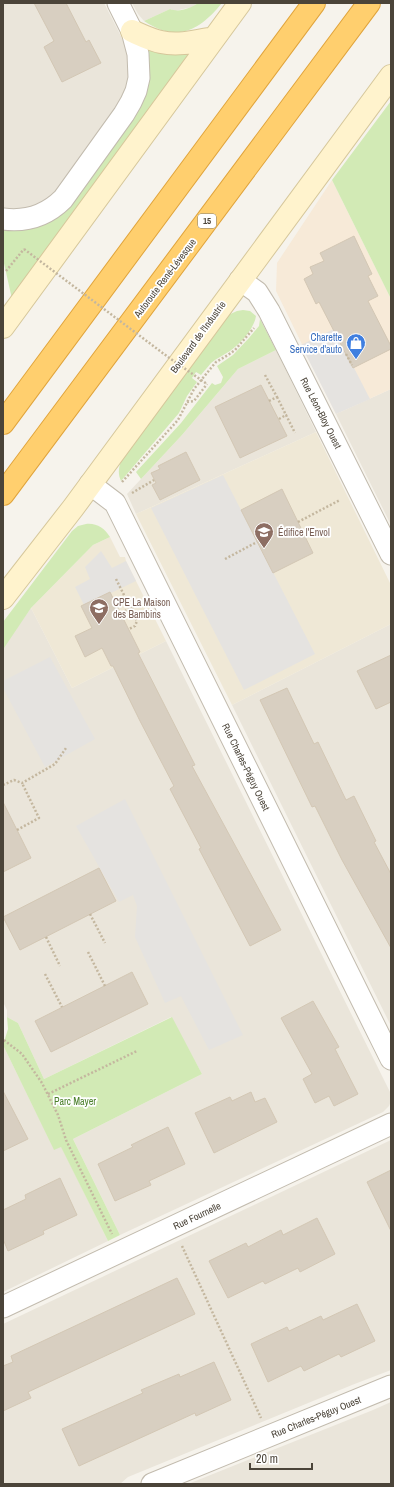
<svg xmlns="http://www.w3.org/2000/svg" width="394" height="1487" viewBox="0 0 394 1487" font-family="'Archivo Narrow',sans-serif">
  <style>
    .residential { fill: #eae5da }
    .commercial { fill: #f7ead8 }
    .education { fill: #efe8d6 }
    .green { fill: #d2eab5 }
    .parking { fill: #e5e3e0 }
    .building { fill: #d8cfc1; stroke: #d3c7b4 }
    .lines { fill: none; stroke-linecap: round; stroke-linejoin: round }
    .street-casing { stroke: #c2bbae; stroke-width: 23 }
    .secondary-casing { stroke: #d6c79b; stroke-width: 24 }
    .highway-casing { stroke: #e0a43c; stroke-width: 24 }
    .path { stroke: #c4b79f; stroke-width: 2.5; stroke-dasharray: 2 2; stroke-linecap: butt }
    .street { stroke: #fff; stroke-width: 21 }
    .secondary { stroke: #fff3cd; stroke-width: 22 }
    .highway { stroke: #ffcf6e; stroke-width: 22 }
    .path-bridge { stroke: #c4b79f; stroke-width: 2.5; stroke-dasharray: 2 2; stroke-linecap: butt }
    .labels { text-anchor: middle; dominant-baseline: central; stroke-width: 3.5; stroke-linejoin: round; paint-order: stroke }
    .shield { fill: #fff; stroke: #817c74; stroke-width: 1 }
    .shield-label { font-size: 9px; font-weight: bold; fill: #4b4439 }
    .street-label { font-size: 10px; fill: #4b4439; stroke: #fff }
    .shop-label { font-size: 10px; fill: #366cbe; stroke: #fff; text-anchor: end }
    .education-label { font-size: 10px; fill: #785e54; stroke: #fff; text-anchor: start }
    .park-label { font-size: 10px; fill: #4a7f2a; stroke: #fff }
  </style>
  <rect width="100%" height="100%" fill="#f6f3ec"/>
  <!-- residential -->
  <path class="residential" d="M3,3H104L126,46L129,62L127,90L122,100L52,196L36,207L10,211L3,209Z
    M132,3H198L192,7L175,11L170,9L144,21L138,14Z
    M276,350L316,432L136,514L127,494L182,435L238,369Z
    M391,389V525L336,414Z
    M31,608L72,688L166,641L391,1094V1101L389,1106L383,1112L120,1235L73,1139L202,1074L171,1017L44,1079L18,1023L7,1017V1010L3,1002V647Z
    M391,624V1026L232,705Z
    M3,1045L54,1149L61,1146L108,1241L3,1292Z
    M391,1140V1370L352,1385L128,1477L120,1484H3V1324Z
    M391,1402V1484H188L373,1410Z"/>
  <!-- commercial -->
  <path class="commercial" d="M332,180L391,299V389L336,414L276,291L277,263Z"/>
  <!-- education -->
  <path class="education" d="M316,432L391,585V624L232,705L136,514Z
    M110,537L120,557H125L126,561L166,641L72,688L31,608L93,545Z"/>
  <!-- green -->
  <path class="green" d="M198,3H222C199,31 177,43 144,21L170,9C179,13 191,8 198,3Z
    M151,49L191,51L12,299L3,259V230C30,230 45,227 66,210L149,76L147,50Z
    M391,101V299L332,180Z
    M243,310L250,311L256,316C254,329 241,343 230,351C224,355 217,358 211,363C208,367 204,371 201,375L196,372L192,378L197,382L187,396L179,413L121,481C117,472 119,465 123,457L226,316L237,311Z
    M260,319L276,350L238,369L182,435L141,479L136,472L181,423L212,383L215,385L221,383L223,377L217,366L233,355L249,338L259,326Z
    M86,524C97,523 104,528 110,537L93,545L31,608L4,648L3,622L72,531L78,526Z
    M7,1017L18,1023L44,1079L172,1017L202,1074L73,1139L120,1235L108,1241L61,1147L54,1150L3,1045L8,1029Z"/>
  <!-- parking -->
  <path class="parking" d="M334,329L370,399L336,414L301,345Z
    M223,475L315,654L244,690L151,508Z
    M101,551L112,568L126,561L136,581L111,593L110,592L84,605L75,587L90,579L85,567Z
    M50,657L95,739L45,767L3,688V681Z
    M125,799L243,1035L209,1050L181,996L165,1003L135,937L137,906L133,895L119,902L76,826Z"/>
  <!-- building -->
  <path class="building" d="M34,3H66L86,42L89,40L101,63L62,82L44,47L54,41Z
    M354,236L372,274L368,276L378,296L368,301L391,346V349L353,368L319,302L316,304L304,279L313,274L310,267L324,261L320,253Z
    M261,385L287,436L240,458L215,407Z
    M186,452L200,480L160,500L152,485L156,483L151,473L160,469L158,466Z
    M282,489L313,553L273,573L241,510Z
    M110,592L140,652L138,653L195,765L192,766L281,930L250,946L199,849L201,848L170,789L174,786L140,721L113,666H111L102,648L85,657L75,636L92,628L81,606Z
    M391,655V702L376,709L357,671Z
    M287,688L314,744L318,742L346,800L354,796L376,841L374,842L391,874V948L342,860L315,806L312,807L260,700Z
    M3,802L31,858L3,872Z
    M99,868L116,901L20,950L3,917Z
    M132,972L148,1004L51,1052L35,1021Z
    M313,1001L339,1047L335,1049L358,1094L334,1106L329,1096L315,1103L303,1079L312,1074L281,1018Z
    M3,1091L28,1139L3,1151Z
    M251,1092L255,1102L265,1098L277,1122L214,1153L195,1113L230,1097L232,1101Z
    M168,1127L185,1164L149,1181L151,1185L115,1201L98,1164L133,1147L131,1145Z
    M391,1170V1231L367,1182Z
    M60,1178L77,1215L43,1231L44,1234L8,1251L3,1239V1210L26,1199L25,1195Z
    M317,1218L335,1254L300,1272L298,1268L265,1284L263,1281L228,1298L209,1261L246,1243L248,1247L281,1230L283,1235Z
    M177,1278L195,1314L28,1392L31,1398L3,1411V1366L13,1362L11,1356Z
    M357,1304L375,1341L341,1357L339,1354L304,1371L301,1366L268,1382L251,1344L287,1327L289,1331L321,1316L323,1320Z
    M214,1362L231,1400L196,1416L195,1413L79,1466L62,1429L143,1393L141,1390L179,1374L180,1377Z"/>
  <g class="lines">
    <defs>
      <path id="street" d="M3,219C26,222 46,216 63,199L124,114L131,102L136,91L139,78L138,54L132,31L118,3
        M240,280L257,292L269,311L391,554
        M90,484L115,503L391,1059
        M3,1307L391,1124
        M152,1484L391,1386"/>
      <path id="secondary" d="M132,31C141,35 151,40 161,42C179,46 197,41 214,38
        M3,327L240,3
        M3,598L73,508L391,76"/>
      <path id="highway" d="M3,423L314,3
        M3,494L369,3"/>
    </defs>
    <!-- street casing -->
    <use href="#street" class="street-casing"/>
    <!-- secondary casing -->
    <use href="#secondary" class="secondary-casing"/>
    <!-- highway casing -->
    <use href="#highway" class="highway-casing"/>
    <!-- path -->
    <path class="path" d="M6,271L24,249
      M346,354L352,365
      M265,375L277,397L269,401
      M277,397L286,415
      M187,402L194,401L207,384
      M279,419L286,415L295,433
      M122,482L178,420L194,389L211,368L216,362L228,355L235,350L254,328
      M132,493L154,480
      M298,522L340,500
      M225,559L257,542
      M116,579L137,621L135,626L129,629
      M121,613L142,603
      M3,785L14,780L22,783L55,764L66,748
      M17,830L39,818L22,783
      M90,914L105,943
      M46,937L60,966
      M88,952L105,986
      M45,974L62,1007
      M4,1040L22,1054L42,1083L58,1115L66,1140L112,1234
      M48,1094L137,1051
      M182,1246L261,1418"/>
    <!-- street -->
    <use href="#street" class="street"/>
    <!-- secondary -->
    <use href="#secondary" class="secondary"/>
    <!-- highway -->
    <use href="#highway" class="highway"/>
    <!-- path-bridge -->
    <path class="path-bridge" d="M24,249L168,357L207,384"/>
  </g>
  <!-- icons -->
  <defs>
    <symbol id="shop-pin" viewBox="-11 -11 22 30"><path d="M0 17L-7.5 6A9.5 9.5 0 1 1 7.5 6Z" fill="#3f7fe0" stroke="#fff"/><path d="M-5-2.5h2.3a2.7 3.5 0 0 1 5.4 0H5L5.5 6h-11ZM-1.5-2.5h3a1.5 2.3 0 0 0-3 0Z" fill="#fff"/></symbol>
    <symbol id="university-pin" viewBox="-11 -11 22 30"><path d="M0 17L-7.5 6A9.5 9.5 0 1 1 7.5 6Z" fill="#8d6e63" stroke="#fff"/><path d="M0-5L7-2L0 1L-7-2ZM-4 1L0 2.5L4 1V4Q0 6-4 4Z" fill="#fff"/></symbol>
    <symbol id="school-pin" viewBox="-11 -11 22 30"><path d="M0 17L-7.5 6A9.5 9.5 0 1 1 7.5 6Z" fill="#8d6e63" stroke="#fff"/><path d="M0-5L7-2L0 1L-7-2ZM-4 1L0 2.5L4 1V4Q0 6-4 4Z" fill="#fff"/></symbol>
  </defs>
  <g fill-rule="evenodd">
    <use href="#shop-pin" x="345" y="332" width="22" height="30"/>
    <use href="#university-pin" x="253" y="521" width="22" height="30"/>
    <use href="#school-pin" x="88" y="597" width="22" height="30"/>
  </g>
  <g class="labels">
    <!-- shield labels -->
    <rect class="shield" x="198" y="214" width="18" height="14" rx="3"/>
    <g class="shield-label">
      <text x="207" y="221">15</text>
    </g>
    <!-- street labels -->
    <g class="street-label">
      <text transform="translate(165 278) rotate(-53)">Autoroute René-Lévesque</text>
      <text transform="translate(198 337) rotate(-54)">Boulevard de l'Industrie</text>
      <text transform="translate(321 413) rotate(63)">Rue Léon-Bloy Ouest</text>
      <text transform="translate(246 767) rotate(64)">Rue Charles-Péguy Ouest</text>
      <text transform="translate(197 1216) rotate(-25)">Rue Fournelle</text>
      <text transform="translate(316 1417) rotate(-22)">Rue Charles-Péguy Ouest</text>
    </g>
    <!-- shop labels -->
    <g class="shop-label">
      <text x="342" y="337">Charette<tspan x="342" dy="12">Service d'auto</tspan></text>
    </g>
    <!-- education labels -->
    <g class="education-label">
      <text x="278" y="532">Édifice l'Envol</text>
      <text x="113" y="602">CPE La Maison<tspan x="113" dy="12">des Bambins</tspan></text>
    </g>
    <!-- park labels -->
    <g class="park-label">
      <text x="75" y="1101">Parc Mayer</text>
    </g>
  </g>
  <!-- border -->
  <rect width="394" height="1487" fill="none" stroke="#4b4439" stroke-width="8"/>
  <!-- scale -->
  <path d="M250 1463v6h62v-6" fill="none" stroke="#4b4439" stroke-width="2"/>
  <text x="256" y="1463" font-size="12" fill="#4b4439" stroke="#ffffff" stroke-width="3" paint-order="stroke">20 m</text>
</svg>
